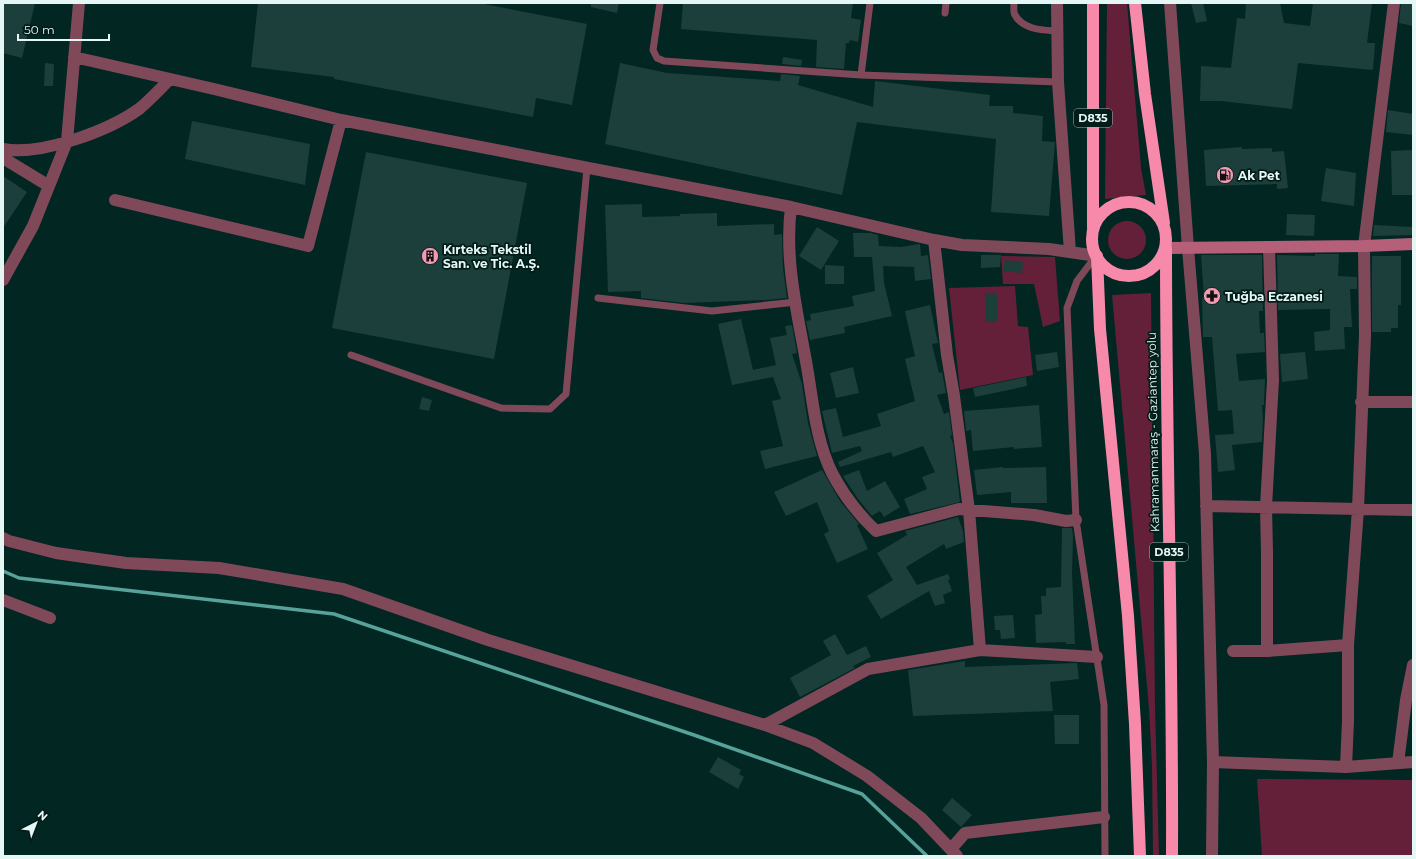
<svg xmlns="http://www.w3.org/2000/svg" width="1416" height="859" viewBox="0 0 1416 859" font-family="Montserrat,sans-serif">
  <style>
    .green { fill: #632038 }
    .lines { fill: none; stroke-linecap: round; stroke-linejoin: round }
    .stream { stroke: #57a29a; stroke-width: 3.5 }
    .building { fill: #1d3f3b }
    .lane { stroke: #804959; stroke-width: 7 }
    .street { stroke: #804959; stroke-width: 12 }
    .secondary { stroke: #b65f79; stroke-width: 12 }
    .highway { stroke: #f78aaa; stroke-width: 12 }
    .labels { text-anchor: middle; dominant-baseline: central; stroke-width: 3.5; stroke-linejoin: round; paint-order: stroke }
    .shield { fill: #021c19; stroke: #a0b5b2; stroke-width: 1 }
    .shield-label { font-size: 11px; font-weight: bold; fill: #e4f7f4 }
    .poi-label { font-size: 12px; font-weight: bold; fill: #e4f7f4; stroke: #021c19; text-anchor: start }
    .street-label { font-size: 12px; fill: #e4f7f4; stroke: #021c19 }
  </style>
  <rect width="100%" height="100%" fill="#022622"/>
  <!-- green -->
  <path class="green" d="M1107,3H1127L1141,168L1146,195L1105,199Z
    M1108 240a19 19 0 1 1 38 0a19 19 0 1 1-38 0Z
    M1001,256L1055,257L1060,321L1043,327L1034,284H1003Z
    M1015,286L1018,326L1028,327L1033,375L960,390L949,288Z
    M1151,293L1155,706L1159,856H1153L1152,766L1149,708L1112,295Z
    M1257,779L1413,780V856H1262Z"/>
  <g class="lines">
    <!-- stream -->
    <path class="stream" d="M3,571L19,578L334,614L694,735L862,794L927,856"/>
  </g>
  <!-- building -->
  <path class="building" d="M3,3H35L22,58L3,53Z
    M258,3H479L587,24L572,105L536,98L533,117L334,79V77L251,67Z
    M591,3H619L617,13L591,7Z
    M683,3H853L851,18L861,20L858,42L850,40L849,43H846L844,69L816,67L817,40L681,29Z
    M1191,3H1203L1207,21L1196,23Z
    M1246,3H1280L1284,23L1310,26L1313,3H1372L1367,43H1375L1373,70L1298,63L1292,109L1221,101H1200L1201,66L1231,68L1237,18L1245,19Z
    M1401,3H1413V26L1399,23Z
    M783,57L802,60L801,66L782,64Z
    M45,63L54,64L53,86H44Z
    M620,63L667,73L766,80L780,81L781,74L800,76L798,85L873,107L875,81L990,95L989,106H1013V113L1043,116L1042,141L1055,142L1049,216L991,212L996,139L857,122L842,195L605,144Z
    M1388,110L1413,114V135L1386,132Z
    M192,121L310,144L305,185L185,159Z
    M1242,147V149L1272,148V152L1284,151L1288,188L1277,189V184L1206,186L1204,150Z
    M1413,150V195H1392L1391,151Z
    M366,152L527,183L494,359L332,328Z
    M1326,168L1356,173L1354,206L1321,201Z
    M3,176L27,192L3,228Z
    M642,204V217L680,216V214L717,213V226L774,224V235L782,234L783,268L787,298L766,300L684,303L641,298V291L608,292L605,205Z
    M1287,214L1315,215L1314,236L1286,235Z
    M1374,225L1413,227V235L1373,236Z
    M817,227L839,241L821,270L799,256Z
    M853,233H870L878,235L879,246L901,247L920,244L921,256L928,255L931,279L915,281L914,267L883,266L884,283L892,316L844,327L845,333L810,340L806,321L811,320L810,314L854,306L852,296L875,291L872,257H854Z
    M1315,254H1339L1338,276L1357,277V289H1350L1352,327H1344L1345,349L1315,351L1314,332L1330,330V309L1278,310L1277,255L1315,256Z
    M981,255H1001L1000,267L981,268Z
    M1201,255H1262L1263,311H1259L1260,333H1264L1265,352L1236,354L1239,381L1265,379L1264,405H1262L1263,419L1262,442L1232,445L1235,470L1218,472L1215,435L1234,434L1232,410L1218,411L1212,337H1203L1202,298H1204Z
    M1372,256H1401V305H1398V328H1391V332H1372Z
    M1005,260L1023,262L1022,273L1003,271Z
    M825,265L844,266V284H825Z
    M985,293H997V322H985Z
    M930,305L938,343L932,344L939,373L942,372L946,393L937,395L944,414L949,412L952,435L950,436L953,443L960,502L910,514L904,499L927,489L922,477L935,472L923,446L893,457L891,452L840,467L838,462L862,451L860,446L832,453L822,411L836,408L843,437L881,426L877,414L915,401L905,359L915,356L905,311Z
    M741,319L753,370L776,365L770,338L787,335L785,326L792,325L797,353L792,354L802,384L808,423L817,456L765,469L760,451L783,446L772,401L781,399L773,377L732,385L718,324Z
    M1057,352L1059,367L1037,371L1035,355Z
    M1305,352L1308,379L1282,382L1280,354Z
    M853,367L859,393L836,398L830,373Z
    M1026,377L1027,386L975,397L973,388Z
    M422,397L432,400L429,411L419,409Z
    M1039,405L1042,447L1014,449V447L973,451L971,430L966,431L964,411Z
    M1003,467V468L1046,467L1047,503H1011V492L977,495L974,470Z
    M822,470L840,501L859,524L857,525L868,549L837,563L824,534L829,531L817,502L786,516L774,492Z
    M859,470L867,491L885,481L900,507L884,517L880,511L872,516L858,499L843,476Z
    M958,517L963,531L964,542L946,549L944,544L906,567L917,585L948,574L950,579L948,580L952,591L943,595L945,603L935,606L929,591L881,619L867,596L893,580L877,553L907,535L905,531Z
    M1062,528H1072L1073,536L1072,573L1075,644H1066V642L1036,643L1035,615L1042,614L1041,596H1046V588L1061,587Z
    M1013,615L1015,638L1001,639L1000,630H995L994,616Z
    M835,634L847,655L866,646L871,657L853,666L855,668L800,697L790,678L831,655L823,641Z
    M965,661V667L1077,663L1079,679L1050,682L1053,711L913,716L908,670Z
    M1054,715H1079V744H1055Z
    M718,757L741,770L739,774L744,777L738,789L709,772Z
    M952,798L972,815L961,827L942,810Z"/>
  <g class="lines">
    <!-- lane -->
    <path class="lane" d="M660,3L653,50L657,58L664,61L861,75L1058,82
      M1014,3C1014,7 1013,12 1015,15C1023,30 1043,30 1057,31
      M945,13L946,3
      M861,75L870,3
      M1096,256L1077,281L1067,308L1076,520L1104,705L1105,856
      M598,298L712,311L796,302
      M351,355L501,408L550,409L566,394L587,168"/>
    <!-- street -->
    <path class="street" d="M1057,3L1058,82L1070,252
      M1170,3L1188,248L1205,454L1213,762L1212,856
      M74,57L214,89L341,120L791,207L934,240L962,245L1049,249L1097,256
      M3,149C41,156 108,131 139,109C150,100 160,89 170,79
      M3,158L49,186
      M115,200L308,246L341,120
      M791,207C784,261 798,315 807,367C813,402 816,441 832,473C843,494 859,515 876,531L959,509L1034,515L1066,521L1076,520
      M934,240L947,355L954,396L969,510L980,650
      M3,280L33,226L67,141L79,3
      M1361,402H1413
      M1206,506L1413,510
      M3,538L9,541L56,553L126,563L219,568L343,589L488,640L765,725L813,743L867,776L921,818L957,856
      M3,600L50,618
      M1233,651H1267L1348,645
      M1267,651V552L1266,507L1273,380L1269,247
      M765,725L868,669L980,650L1097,657
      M1213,762L1346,767L1413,762
      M1398,763L1406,700L1413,665
      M1346,767L1348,721V645L1358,509L1365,335L1364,246L1394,3
      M951,849L965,833L1104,817"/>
    <!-- secondary -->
    <path class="secondary" d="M1166,248L1364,246L1413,244"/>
    <!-- highway -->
    <path class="highway" d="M1135,3L1145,94L1164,223
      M1092 239a37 37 0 1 1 74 0a37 37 0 1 1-74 0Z
      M1093,228V3
      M1166,248C1166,450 1173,653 1172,856
      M1097,256L1100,329L1128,616L1135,724L1140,856"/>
  </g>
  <!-- icons -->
  <defs>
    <symbol id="fuel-disc" viewBox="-11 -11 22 22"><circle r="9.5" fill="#f19ab2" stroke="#021c19"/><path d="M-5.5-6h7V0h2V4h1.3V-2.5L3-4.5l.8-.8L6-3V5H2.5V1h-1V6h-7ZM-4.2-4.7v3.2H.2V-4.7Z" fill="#111"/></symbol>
    <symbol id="building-disc" viewBox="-11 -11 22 22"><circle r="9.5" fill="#f19ab2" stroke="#021c19"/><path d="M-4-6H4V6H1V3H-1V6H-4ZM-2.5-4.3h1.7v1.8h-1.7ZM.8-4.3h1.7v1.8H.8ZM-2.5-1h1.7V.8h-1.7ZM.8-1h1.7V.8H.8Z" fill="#111"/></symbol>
    <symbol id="pharmacy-disc" viewBox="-11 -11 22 22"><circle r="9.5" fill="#f19ab2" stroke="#021c19"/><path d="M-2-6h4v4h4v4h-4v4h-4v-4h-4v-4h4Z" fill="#111"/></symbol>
  </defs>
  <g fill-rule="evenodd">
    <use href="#fuel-disc" x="1215" y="165" width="20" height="20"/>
    <use href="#building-disc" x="420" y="246" width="20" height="20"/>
    <use href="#pharmacy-disc" x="1202" y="286" width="20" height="20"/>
  </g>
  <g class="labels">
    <!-- shield labels -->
    <g class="shield">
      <rect x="1074" y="109" width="38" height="18" rx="3"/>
      <rect x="1150" y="543" width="38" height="18" rx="3"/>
    </g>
    <g class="shield-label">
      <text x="1093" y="118">D835</text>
      <text x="1169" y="552">D835</text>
    </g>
    <!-- poi labels -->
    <g class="poi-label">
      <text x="1238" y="175">Ak Pet</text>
      <text x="443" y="249">Kırteks Tekstil<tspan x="443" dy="14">San. ve Tic. A.Ş.</tspan></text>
      <text x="1225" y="296">Tuğba Eczanesi</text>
    </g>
    <!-- street labels -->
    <g class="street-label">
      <text transform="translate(1153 432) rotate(-91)">Kahramanmaraş - Gaziantep yolu</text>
    </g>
  </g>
  <!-- border -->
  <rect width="1416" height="859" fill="none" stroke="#e4f7f4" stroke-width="8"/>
  <!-- north arrow -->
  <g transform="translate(36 823) rotate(42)" stroke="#021c19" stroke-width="3" paint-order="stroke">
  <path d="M0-3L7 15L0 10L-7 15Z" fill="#e4f7f4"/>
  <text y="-6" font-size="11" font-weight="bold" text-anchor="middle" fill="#e4f7f4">N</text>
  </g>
  <!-- scale -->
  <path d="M18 34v6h91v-6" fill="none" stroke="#e4f7f4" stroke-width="2"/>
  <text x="24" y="34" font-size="12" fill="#e4f7f4" stroke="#021c19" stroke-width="3" paint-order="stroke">50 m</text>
</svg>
